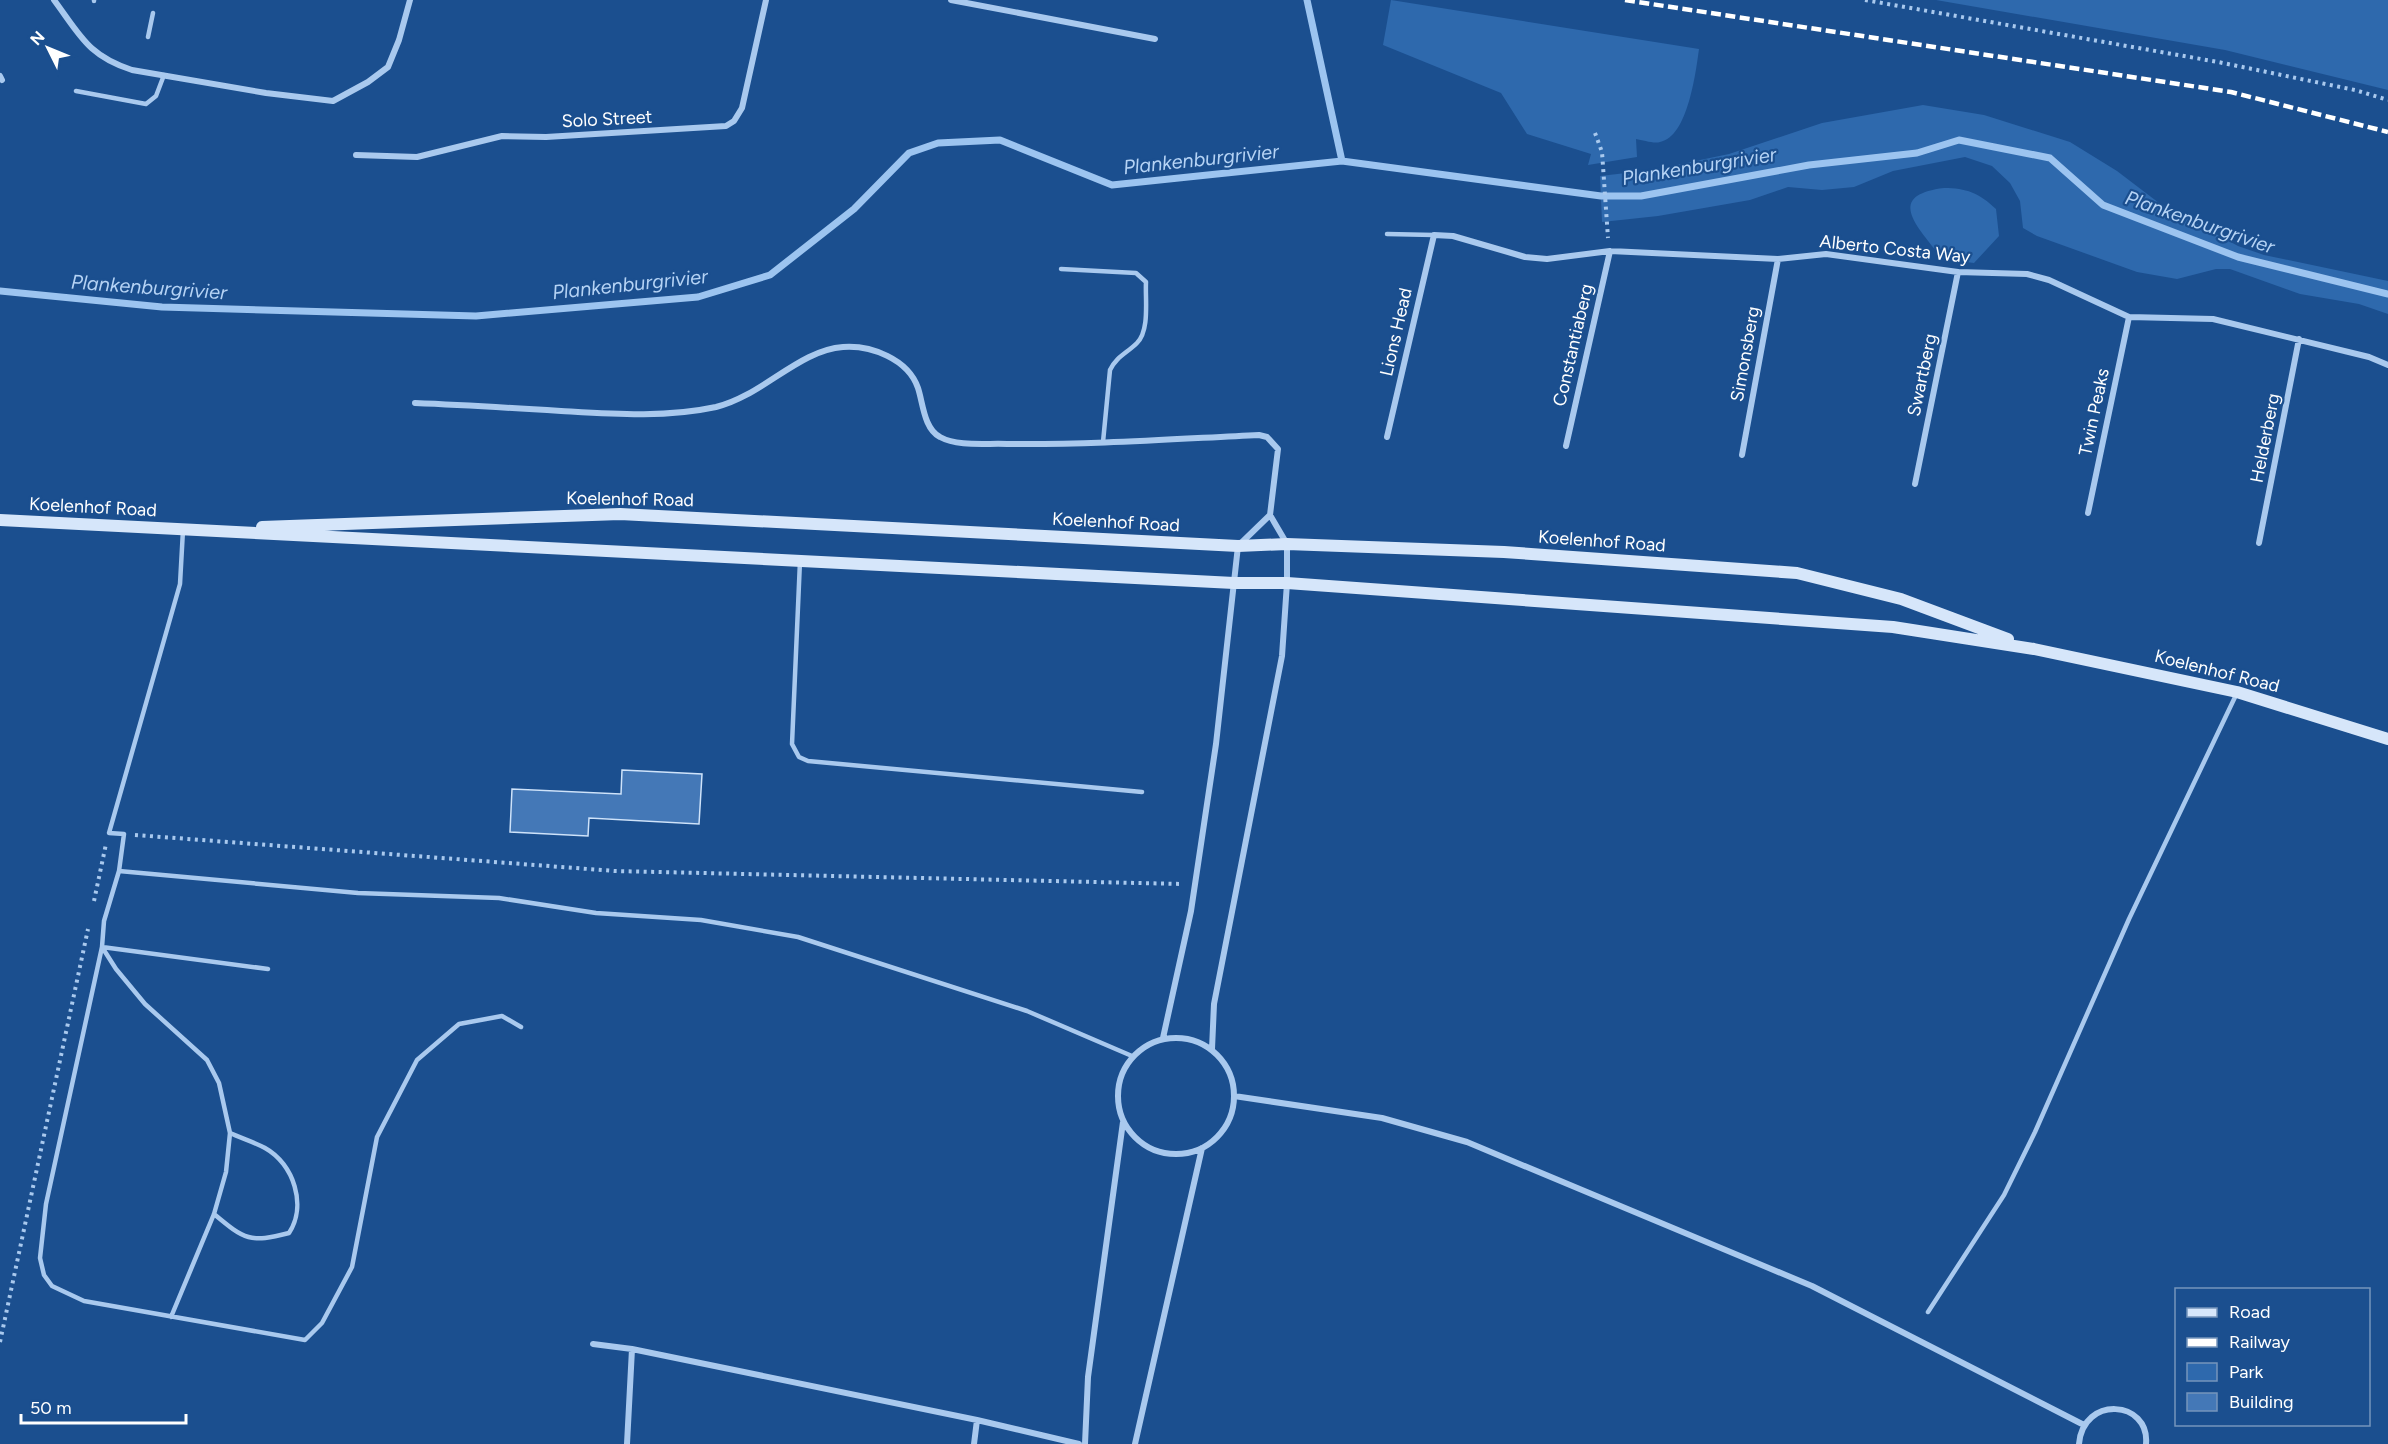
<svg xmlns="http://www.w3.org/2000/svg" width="2388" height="1444" viewBox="0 0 2388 1444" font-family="Figtree,sans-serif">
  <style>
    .green { fill: #2e69ad }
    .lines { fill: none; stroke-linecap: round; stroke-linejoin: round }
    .stream { stroke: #9cc4f0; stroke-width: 7 }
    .building { fill: #4478b7; stroke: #cfe3fa; stroke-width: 1.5 }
    .path { stroke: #a9c9ee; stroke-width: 4; stroke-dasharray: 3 4.5; stroke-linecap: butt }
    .service { stroke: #a9c9ee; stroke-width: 4.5 }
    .minor { stroke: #a9c9ee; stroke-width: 6 }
    .secondary { stroke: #d6e6fa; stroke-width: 12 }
    .rail { stroke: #fff; stroke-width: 4.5; stroke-dasharray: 10 4.5; stroke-linecap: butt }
    .labels { text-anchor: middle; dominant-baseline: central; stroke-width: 4.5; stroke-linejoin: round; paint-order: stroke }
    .street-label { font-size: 18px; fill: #fff; stroke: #1b4f8f }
    .water-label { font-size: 20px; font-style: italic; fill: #b5d3f5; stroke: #1b4f8f }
  </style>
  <rect width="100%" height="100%" fill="#1b4f8f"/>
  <!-- green -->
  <path class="green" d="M1391,0L1699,49C1696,71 1688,137 1660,142C1654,144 1643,140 1636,139L1637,157L1588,165L1591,154L1527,134L1501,93L1383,45Z
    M1936,0H2388V90L2225,50Z
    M1923,105L1984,115L2070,142L2117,171L2159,203L2238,246L2264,255L2388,281V314L2359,304L2300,294L2230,269H2216L2177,279L2137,272L2037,236L2023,228L2020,201L2010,183L1992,166L1965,157L1893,171L1854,187L1822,190L1788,187L1750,200L1658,216L1602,222L1600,176L1652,170L1729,154L1822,123Z
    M1944,188C1966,188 1979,193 1996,209L1999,236L1974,263L1937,258V252C1915,224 1887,195 1944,188Z"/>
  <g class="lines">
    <!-- stream -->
    <path class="stream" d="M1307,0L1342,161
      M0,291L162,307L476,316L698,297L770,275L854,209L909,153L938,143L1000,140L1112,185L1342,161L1601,196H1641L1809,165L1917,153L1959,140L2050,158L2103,205L2238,257L2388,294"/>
  </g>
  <!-- building -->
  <path class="building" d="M622,770L702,774L699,824L589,818L588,836L510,832L512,789L621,794Z"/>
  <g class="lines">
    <!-- path -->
    <path class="path" d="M1865,0L2218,62L2355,90L2388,100
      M1595,133L1602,152L1608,238
      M135,835L615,871L1182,884
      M94,901L106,844
      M0,1342L88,929"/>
    <!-- service -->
    <path class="service" d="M94,0V1
      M148,37L153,13
      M76,91L146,104L156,96L164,75
      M1387,234L1434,235
      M1061,269L1136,273L1146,282C1145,299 1150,330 1137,343C1127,353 1116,357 1110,370L1103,442
      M800,561L792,744L799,757L808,761L1142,792
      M119,871L124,834L109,833L180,584L183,530
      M268,969L102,947L46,1204L40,1258L44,1275L52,1286L84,1301L305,1340L322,1323L352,1267L377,1137L417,1060L459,1024L502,1016L521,1027
      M214,1214C245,1240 250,1243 289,1233C307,1206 294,1164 265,1148C254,1142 241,1138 230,1133
      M1928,1312L2004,1195L2035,1132L2129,919L2236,695
      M171,1317L214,1214L226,1172L230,1133L219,1083L207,1060L145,1004L116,969L102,947L104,921L119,871L358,893L499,898L596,913L701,920L798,937L1027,1011L1132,1056"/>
    <!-- minor -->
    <path class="minor" d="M54,0C80,35 88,56 132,70L266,93L333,101L368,82L388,67L399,40L410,0
      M951,0L1155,39
      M0,76L2,80
      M356,155L417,157L502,136L546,137L726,126L734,121L742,108L766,0
      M415,403C464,405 513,408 561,411C613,414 665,418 716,407C762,396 799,350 843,347C871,345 908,359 918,388C923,403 924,429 940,437C958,447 987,443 1007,444C1091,445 1175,439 1259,435L1267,437L1278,449L1270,515L1287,544V583L1282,656L1214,1004L1212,1049
      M1387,437L1434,235L1453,236L1525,257L1547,259L1610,251L1778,259L1826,254L1958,272L2027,274L2049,280L2129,317L2213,319L2369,357L2388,365
      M1566,446L1610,251
      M1742,455L1778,259
      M1915,484L1958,272
      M2088,513L2129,317
      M2259,543L2299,339
      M1118 1096a58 58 0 1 1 116 0a58 58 0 1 1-116 0Z
      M1163,1038L1191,911L1216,744L1238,546L1270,515
      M1234,1096L1382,1118L1467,1142L1812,1286L2084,1425
      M593,1344L632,1349L977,1420L1079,1444
      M627,1444L632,1349
      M974,1444L977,1420
      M1085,1444L1088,1377L1123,1122
      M1135,1444L1202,1148
      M2079,1444C2083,1395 2150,1400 2146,1444"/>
    <!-- secondary -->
    <path class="secondary" d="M0,520L1234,583H1287L1893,627L2034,649L2237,692L2388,739
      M262,527L620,514L1238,546L1287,544L1504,552L1797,573L1901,599L2008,639"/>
    <!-- rail -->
    <path class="rail" d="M1625,0L2231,92L2388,132"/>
  </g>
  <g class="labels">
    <!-- street labels -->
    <g class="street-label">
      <text transform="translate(607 119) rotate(-3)">Solo Street</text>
      <text transform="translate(1895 249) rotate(6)">Alberto Costa Way</text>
      <text transform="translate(1396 332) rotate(-77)">Lions Head</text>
      <text transform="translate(1573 345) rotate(-77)">Constantiaberg</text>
      <text transform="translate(1745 354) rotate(-80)">Simonsberg</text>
      <text transform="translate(1922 375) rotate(-78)">Swartberg</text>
      <text transform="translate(2094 412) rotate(-78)">Twin Peaks</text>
      <text transform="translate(2265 438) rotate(-79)">Helderberg</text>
      <text transform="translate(630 499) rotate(1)">Koelenhof Road</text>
      <text transform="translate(93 507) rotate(3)">Koelenhof Road</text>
      <text transform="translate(1116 522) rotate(3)">Koelenhof Road</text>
      <text transform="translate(1602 541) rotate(4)">Koelenhof Road</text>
      <text transform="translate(2217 671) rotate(14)">Koelenhof Road</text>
    </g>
    <!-- water labels -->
    <g class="water-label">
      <text transform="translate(1201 159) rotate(-6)">Plankenburgrivier</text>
      <text transform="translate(1699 166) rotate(-9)">Plankenburgrivier</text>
      <text transform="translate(2200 222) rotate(19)">Plankenburgrivier</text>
      <text transform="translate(630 284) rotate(-6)">Plankenburgrivier</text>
      <text transform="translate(149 287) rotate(4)">Plankenburgrivier</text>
    </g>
  </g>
  <!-- legend -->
  <rect x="2175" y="1288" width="195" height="138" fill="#1b4f8f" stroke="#7695bc" stroke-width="1.5"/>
  <rect x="2187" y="1308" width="30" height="9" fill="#d6e6fa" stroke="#7695bc" stroke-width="1.5"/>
  <text x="2229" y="1318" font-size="18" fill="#ffffff">Road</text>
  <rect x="2187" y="1338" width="30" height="9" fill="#ffffff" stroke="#7695bc" stroke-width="1.5"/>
  <text x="2229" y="1348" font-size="18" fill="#ffffff">Railway</text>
  <rect x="2187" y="1363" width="30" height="18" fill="#2e69ad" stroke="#7695bc" stroke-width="1.5"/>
  <text x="2229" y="1378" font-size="18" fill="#ffffff">Park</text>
  <rect x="2187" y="1393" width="30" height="18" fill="#4478b7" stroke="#7695bc" stroke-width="1.5"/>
  <text x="2229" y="1408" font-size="18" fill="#ffffff">Building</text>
  <!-- north arrow -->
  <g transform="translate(48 48) rotate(313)" stroke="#1b4f8f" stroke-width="4.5" paint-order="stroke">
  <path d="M0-4.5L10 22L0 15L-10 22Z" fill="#ffffff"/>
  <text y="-9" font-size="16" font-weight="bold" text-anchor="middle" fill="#ffffff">N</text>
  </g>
  <!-- scale -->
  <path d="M21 1414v9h165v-9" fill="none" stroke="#ffffff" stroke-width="3"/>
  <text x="30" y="1414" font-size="18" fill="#ffffff" stroke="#1b4f8f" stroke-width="4.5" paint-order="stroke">50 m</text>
</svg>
